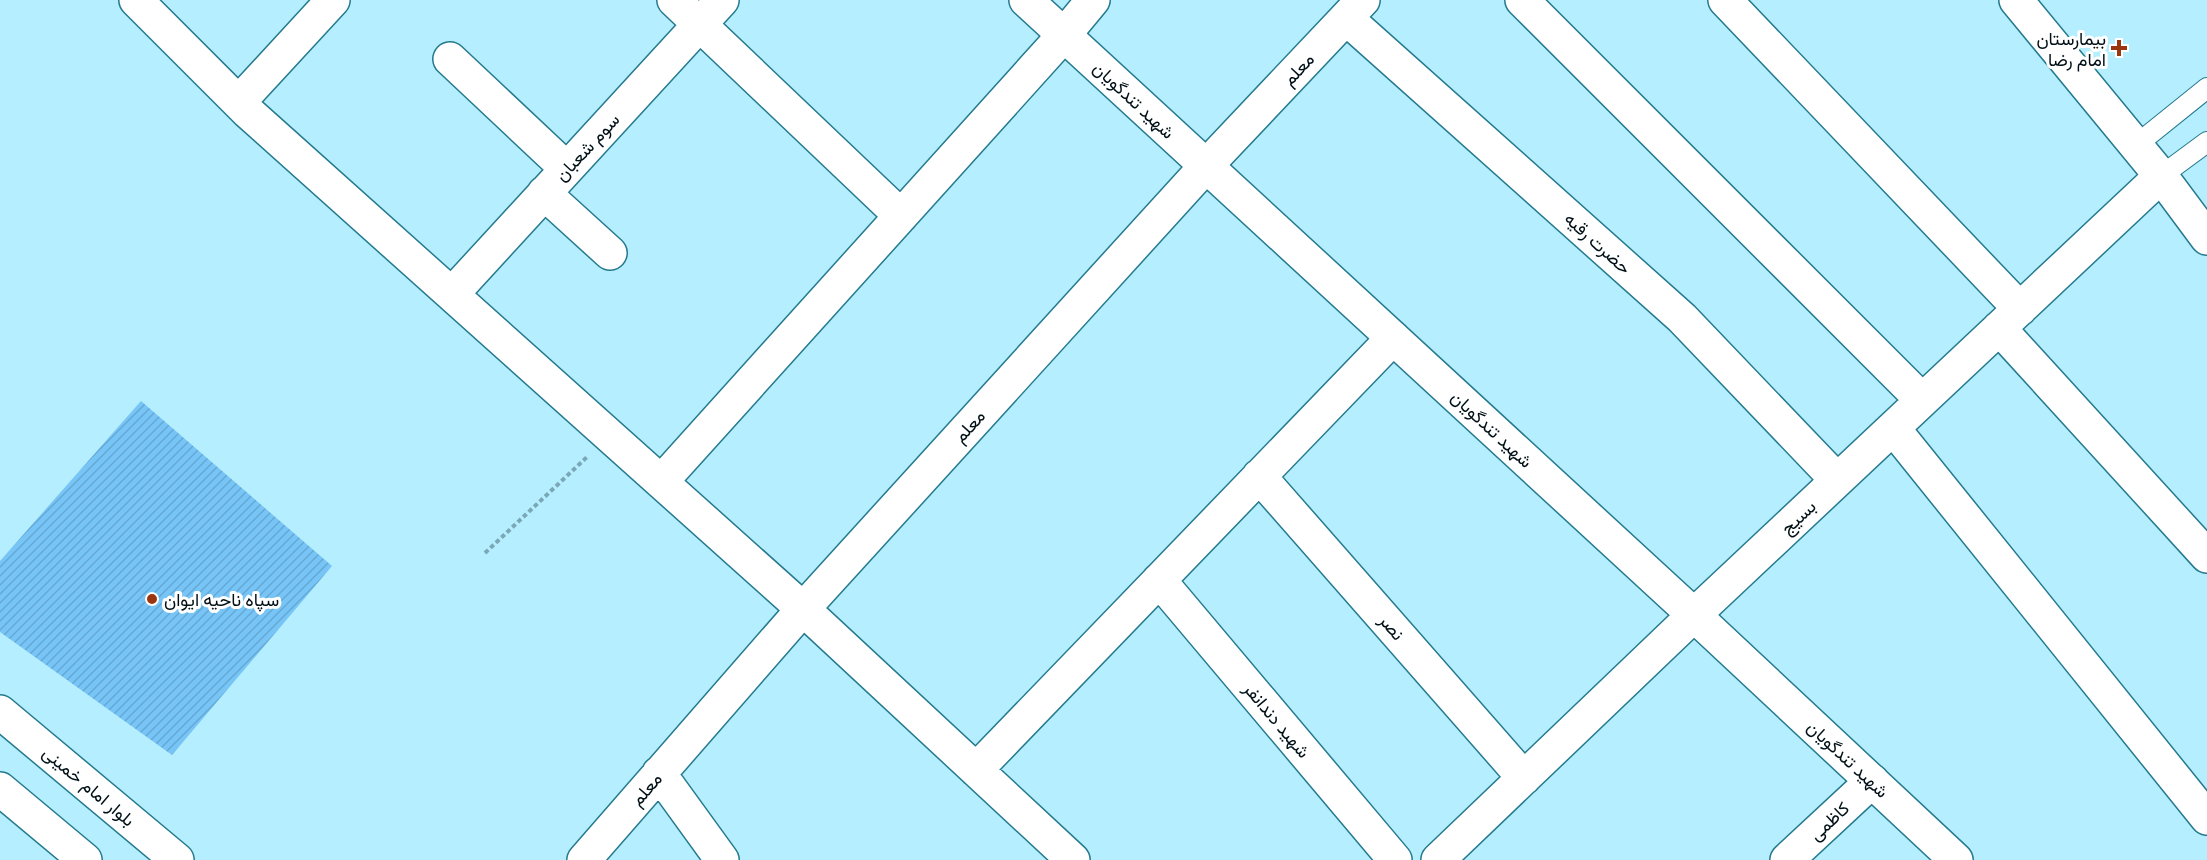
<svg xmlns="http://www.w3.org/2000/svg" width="2207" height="860" viewBox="0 0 2207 860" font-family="'IBM Plex Sans',Vazirmatn,sans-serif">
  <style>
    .building { fill: url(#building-hatch) }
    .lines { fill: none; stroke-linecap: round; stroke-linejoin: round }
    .lane-casing { stroke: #257a8e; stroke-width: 22 }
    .street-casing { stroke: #257a8e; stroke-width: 36 }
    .secondary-casing { stroke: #257a8e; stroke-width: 36 }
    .primary-casing { stroke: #257a8e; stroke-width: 36 }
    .path { stroke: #7ba8b6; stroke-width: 4; stroke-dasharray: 4.5 3; stroke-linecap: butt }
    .lane { stroke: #fff; stroke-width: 20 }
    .street { stroke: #fff; stroke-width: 33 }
    .secondary { stroke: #fff; stroke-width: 33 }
    .primary { stroke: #fff; stroke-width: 33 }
    .poi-dot { fill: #9b3510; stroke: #fff; stroke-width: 2 }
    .labels { text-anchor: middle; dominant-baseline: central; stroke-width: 6; stroke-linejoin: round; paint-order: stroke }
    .poi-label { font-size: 18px; fill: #001016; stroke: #fff; text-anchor: end }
    .street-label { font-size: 18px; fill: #001016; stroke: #fff }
  </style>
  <defs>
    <pattern id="building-hatch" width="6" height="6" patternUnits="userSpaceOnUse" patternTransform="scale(1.5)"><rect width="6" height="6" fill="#77c5f7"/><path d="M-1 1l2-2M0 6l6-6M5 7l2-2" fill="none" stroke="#65a8d3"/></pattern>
  </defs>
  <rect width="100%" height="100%" fill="#b4eeff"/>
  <!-- building -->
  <path class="building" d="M141,401L332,566L172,755L0,632V561Z"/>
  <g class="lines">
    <defs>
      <path id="lane" d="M2135,146L2207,88
        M2161,176L2207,142"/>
      <path id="street" d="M136,0L248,112L803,609L1073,860
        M674,0L901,216
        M1522,0L1922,400
        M1725,0L2020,309
        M2016,0L2161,176L2207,238
        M1346,18L1682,318L1837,480
        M450,59L567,169
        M239,102L333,0
        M544,193L610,253
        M452,294L722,0
        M1999,328L2207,556
        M1893,428L2207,818
        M1259,476L1524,778
        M661,482L1064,35L1093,0
        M1159,580L1395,860
        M976,770L1393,338
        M659,773L722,860
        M584,860L803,609L1206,166L1363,0
        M1438,860L1694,615L2161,176
        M1787,860L1872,781"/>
      <path id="secondary" d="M1026,0L1694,615L1956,860"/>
      <path id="primary" d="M0,712L177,860
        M0,789L85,860"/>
    </defs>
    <!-- lane casing -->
    <use href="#lane" class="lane-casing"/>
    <!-- street casing -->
    <use href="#street" class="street-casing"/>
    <!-- secondary casing -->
    <use href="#secondary" class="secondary-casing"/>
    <!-- primary casing -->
    <use href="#primary" class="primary-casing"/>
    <!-- path -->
    <path class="path" d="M485,553L587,457"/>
    <!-- lane -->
    <use href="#lane" class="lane"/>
    <!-- street -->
    <use href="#street" class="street"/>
    <!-- secondary -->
    <use href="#secondary" class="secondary"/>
    <!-- primary -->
    <use href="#primary" class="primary"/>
  </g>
  <!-- markers -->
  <g class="poi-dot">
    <path d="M2116 39h6v6h6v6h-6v6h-6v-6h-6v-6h6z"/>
    <circle cx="152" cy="599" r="6"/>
  </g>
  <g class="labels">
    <!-- poi labels -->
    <g class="poi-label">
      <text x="2106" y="38">بیمارستان<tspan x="2106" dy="21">امام رضا</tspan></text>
      <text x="164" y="599" text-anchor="start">سپاه ناحیه ایوان</text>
    </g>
    <!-- street labels -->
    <g class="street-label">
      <text transform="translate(1298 69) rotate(-47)">معلم</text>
      <text transform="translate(1134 100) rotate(43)">شهید تندگویان</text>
      <text transform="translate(587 147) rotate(-47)">سوم شعبان</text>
      <text transform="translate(1598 243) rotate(42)">حضرت رقیه</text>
      <text transform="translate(969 426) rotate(-48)">معلم</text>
      <text transform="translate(1492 429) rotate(43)">شهید تندگویان</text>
      <text transform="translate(1798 517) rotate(-43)">بسیج</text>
      <text transform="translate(1392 627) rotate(49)">نصر</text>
      <text transform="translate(1277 720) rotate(50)">شهید دندانفر</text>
      <text transform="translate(1848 759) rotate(43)">شهید تندگویان</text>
      <text transform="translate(89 786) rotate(40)">بلوار امام خمینی</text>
      <text transform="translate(646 789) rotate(-49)">معلم</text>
      <text transform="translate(1829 821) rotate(-43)">کاظمی</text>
    </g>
  </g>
</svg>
